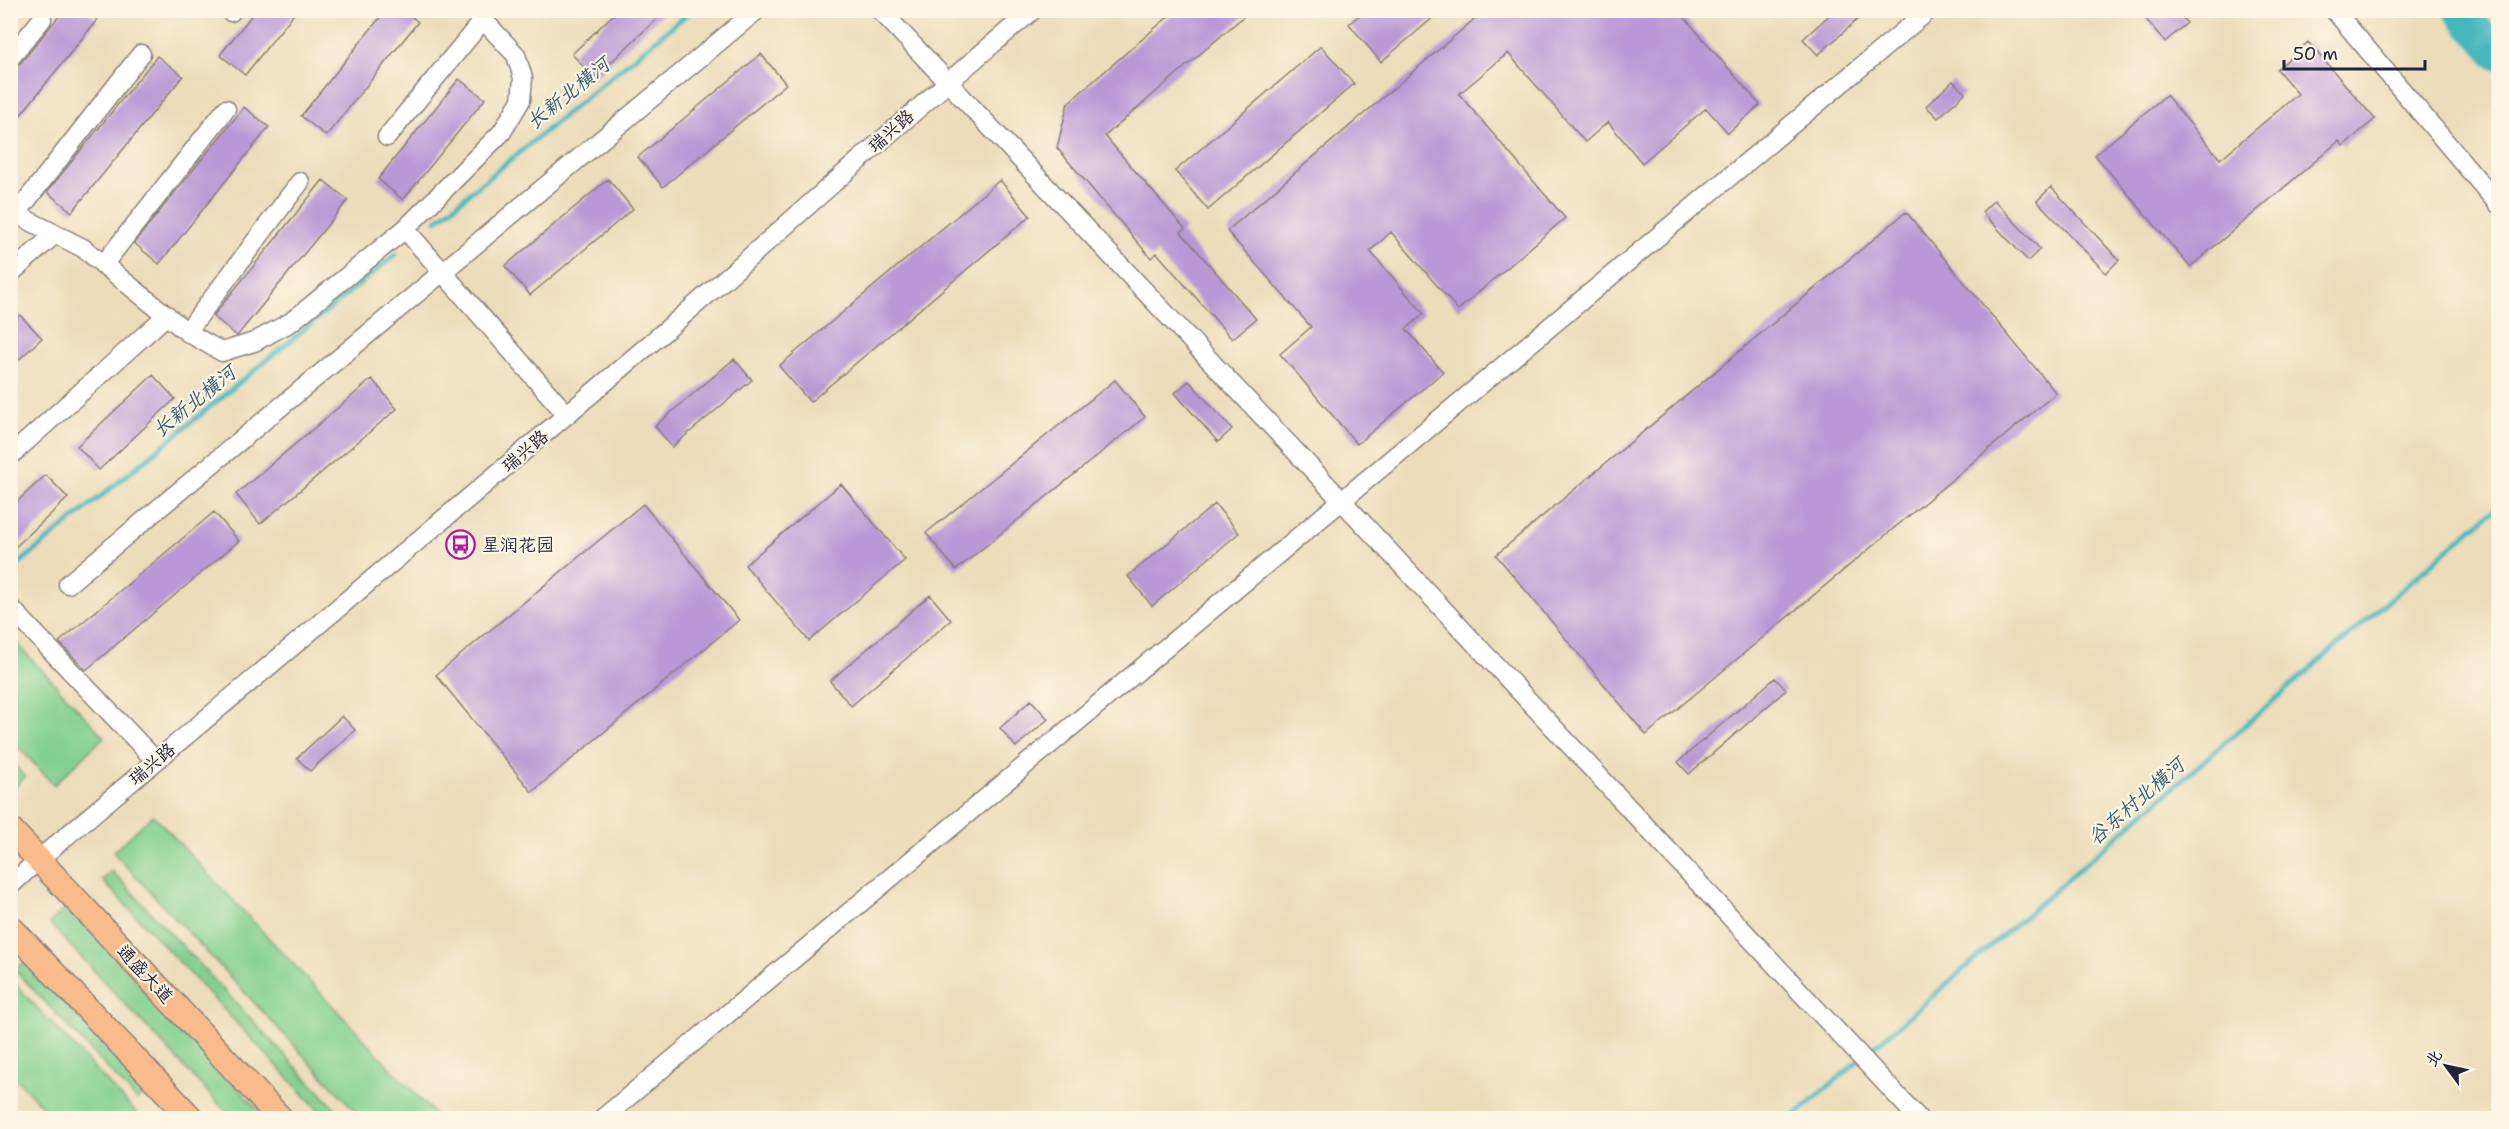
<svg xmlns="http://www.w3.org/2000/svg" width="2509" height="1129" viewBox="0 0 2509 1129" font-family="'Shantell Sans','LXGW WenKai TC',sans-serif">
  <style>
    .green { fill: #82d08f; stroke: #527965; stroke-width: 1.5 }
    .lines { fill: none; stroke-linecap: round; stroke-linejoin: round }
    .stream { stroke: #47b7be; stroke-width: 5 }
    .river { stroke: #47b7be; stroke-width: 33 }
    .building { fill: #ba97d6 }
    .minor-casing { stroke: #887f7a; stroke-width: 21 }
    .major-casing { stroke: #887f7a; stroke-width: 27 }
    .minor { stroke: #fff; stroke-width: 18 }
    .major { stroke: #fabb8c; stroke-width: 24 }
    .labels { text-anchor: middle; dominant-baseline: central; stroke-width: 4.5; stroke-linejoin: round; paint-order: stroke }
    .street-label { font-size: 18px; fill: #22223b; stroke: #fcf5e5 }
    .poi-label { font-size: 18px; fill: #22223b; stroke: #fcf5e5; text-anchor: start }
    .water-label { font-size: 20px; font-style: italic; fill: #315e6f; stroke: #fcf5e5 }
  </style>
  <rect width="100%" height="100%" fill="#fcf5e5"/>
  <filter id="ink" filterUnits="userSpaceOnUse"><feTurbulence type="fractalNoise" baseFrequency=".0167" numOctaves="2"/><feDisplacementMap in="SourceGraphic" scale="12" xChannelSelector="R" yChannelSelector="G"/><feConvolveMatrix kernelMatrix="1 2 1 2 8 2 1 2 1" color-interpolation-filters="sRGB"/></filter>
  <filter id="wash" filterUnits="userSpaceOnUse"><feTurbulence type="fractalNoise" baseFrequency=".008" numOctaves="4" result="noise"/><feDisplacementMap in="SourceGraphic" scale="24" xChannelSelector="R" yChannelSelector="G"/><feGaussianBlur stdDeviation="1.35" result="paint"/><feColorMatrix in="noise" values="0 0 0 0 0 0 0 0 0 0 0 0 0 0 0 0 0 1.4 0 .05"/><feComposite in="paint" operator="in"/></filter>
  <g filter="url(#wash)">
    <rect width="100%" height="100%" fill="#eddcb9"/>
    <!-- green -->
    <path class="green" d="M11,637L104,737L54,785L11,739Z
      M11,761L25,777L15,787L11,782Z
      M153,815L438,1118H362L113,852Z
      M112,871L344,1118H326L102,880Z
      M67,907L266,1118H232L49,923Z
      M25,961L147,1091L137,1100L15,970Z
      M10,980H11L141,1118H53L11,1073Z"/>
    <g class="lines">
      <!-- stream -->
      <path class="stream" d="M436,221L692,10
        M10,571L396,254
        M1792,1118L2498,506"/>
      <!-- river -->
      <path class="river" d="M2459,10L2498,54"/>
    </g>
    <g id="blocks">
      <!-- building -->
      <path class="building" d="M64,10H86L97,20L10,128V76Z
        M256,10H297L245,75L220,55Z
        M386,10H404L418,22L326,136L301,116Z
        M618,10H666L594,78L572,54Z
        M1176,10H1251L1105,136L1185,229L1181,232L1256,319L1232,339L1157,253L1151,258L1057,148L1068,103Z
        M1365,10H1442L1381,62L1349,24Z
        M1485,10H1678L1760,105L1728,133L1706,108L1642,163L1608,122L1585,142L1508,53L1459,94L1565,218L1458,310L1391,232L1370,251L1424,314L1406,329L1443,372L1357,444L1280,354L1311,327L1227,231Z
        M1835,10H1868L1818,55L1803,39Z
        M2154,10H2176L2187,23L2165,42L2145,18Z
        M2308,42L2375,119L2343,146L2339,141L2190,267L2095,155L2166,95L2220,159L2298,94L2277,69Z
        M1321,46L1354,84L1208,210L1175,171Z
        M761,54L786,84L663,187L638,157Z
        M157,56L183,76L72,212L47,192Z
        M459,79L485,99L403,200L378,179Z
        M1953,81L1965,93L1938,118L1926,106Z
        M244,107L269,127L159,264L134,243Z
        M608,179L633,209L530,295L505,266Z
        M323,180L348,200L237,336L213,316Z
        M1000,180L1030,216L810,402L779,366Z
        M2051,187L2119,260L2106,273L2037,201Z
        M1994,200L2040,249L2028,261L1982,212Z
        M1906,212L2056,393L1646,735L1496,555Z
        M20,315L42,338L10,368V324Z
        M734,359L752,380L672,447L655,426Z
        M153,375L175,399L99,470L77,446Z
        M372,379L397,409L260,524L236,494Z
        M1115,380L1145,417L956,570L926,533Z
        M1189,381L1232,429L1218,442L1175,393Z
        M46,475L68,498L10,552V508Z
        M841,484L905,560L809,641L745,565Z
        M643,504L739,620L532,792L436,675Z
        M1215,504L1239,533L1152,606L1128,576Z
        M214,512L239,541L86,670L59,642Z
        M930,595L951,620L851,706L830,681Z
        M1775,678L1786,690L1689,774L1678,762Z
        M1031,700L1048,719L1016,747L1000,728Z
        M342,716L355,730L310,771L297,758Z"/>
    </g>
  </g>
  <g filter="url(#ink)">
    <use href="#blocks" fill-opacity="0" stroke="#887f7a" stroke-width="1.5"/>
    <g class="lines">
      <defs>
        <path id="minor" d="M474,10L516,55L523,78L521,100L502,132L405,229L567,415
          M880,10L1343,502L1918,1118
          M2334,10L2498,204
          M231,12L232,10
          M10,58L42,19
          M387,137L483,20
          M10,211L83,248L187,332L222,352L254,342L291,322L405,229
          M16,214L141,54
          M103,265L226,109
          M10,274L55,234
          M187,332L300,182
          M10,456L167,315
          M68,584L757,10
          M10,607L156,761
          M10,886L39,859C250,682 462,505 672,325C793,221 910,112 1033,10
          M603,1118L1929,10"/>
        <path id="major" d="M10,829L280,1118
          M10,927L191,1118"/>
      </defs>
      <!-- minor casing -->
      <use href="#minor" class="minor-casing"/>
      <!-- major casing -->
      <use href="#major" class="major-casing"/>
      <!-- minor -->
      <use href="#minor" class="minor"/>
      <!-- major -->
      <use href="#major" class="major"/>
    </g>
  </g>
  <!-- icons -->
  <defs>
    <symbol id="bus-ring" viewBox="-11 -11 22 22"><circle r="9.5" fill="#fcf5e5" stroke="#b5179e" stroke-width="1.5"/><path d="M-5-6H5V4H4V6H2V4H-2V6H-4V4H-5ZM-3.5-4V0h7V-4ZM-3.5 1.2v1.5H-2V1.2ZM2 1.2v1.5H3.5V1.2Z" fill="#b5179e"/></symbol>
  </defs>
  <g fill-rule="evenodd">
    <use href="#bus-ring" x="444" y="528" width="33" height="33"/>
  </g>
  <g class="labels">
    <!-- street labels -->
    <g class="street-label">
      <text transform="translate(891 131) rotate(-42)">瑞兴路</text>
      <text transform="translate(525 451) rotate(-40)">瑞兴路</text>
      <text transform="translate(152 764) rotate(-40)">瑞兴路</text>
      <text transform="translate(145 974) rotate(47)">通盛大道</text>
    </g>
    <!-- poi labels -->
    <g class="poi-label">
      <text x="482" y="545">星润花园</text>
    </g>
    <!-- water labels -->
    <g class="water-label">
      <text transform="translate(568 93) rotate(-39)">长新北横河</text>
      <text transform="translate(194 401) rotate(-39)">长新北横河</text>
      <text transform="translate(2136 801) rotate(-41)">谷东村北横河</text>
    </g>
  </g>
  <!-- margin -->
  <rect width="2509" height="1129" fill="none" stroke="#fcf5e5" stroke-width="36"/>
  <!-- north arrow -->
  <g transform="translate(2446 1066) rotate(303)" stroke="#fcf5e5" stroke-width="4.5" paint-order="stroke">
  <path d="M0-4.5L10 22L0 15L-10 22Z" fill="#22223b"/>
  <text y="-9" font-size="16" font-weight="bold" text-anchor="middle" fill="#22223b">北</text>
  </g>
  <!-- scale -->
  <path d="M2284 60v9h141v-9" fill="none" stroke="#22223b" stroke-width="3"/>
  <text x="2293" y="60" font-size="18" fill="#22223b" stroke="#fcf5e5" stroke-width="4.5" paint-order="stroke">50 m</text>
</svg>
